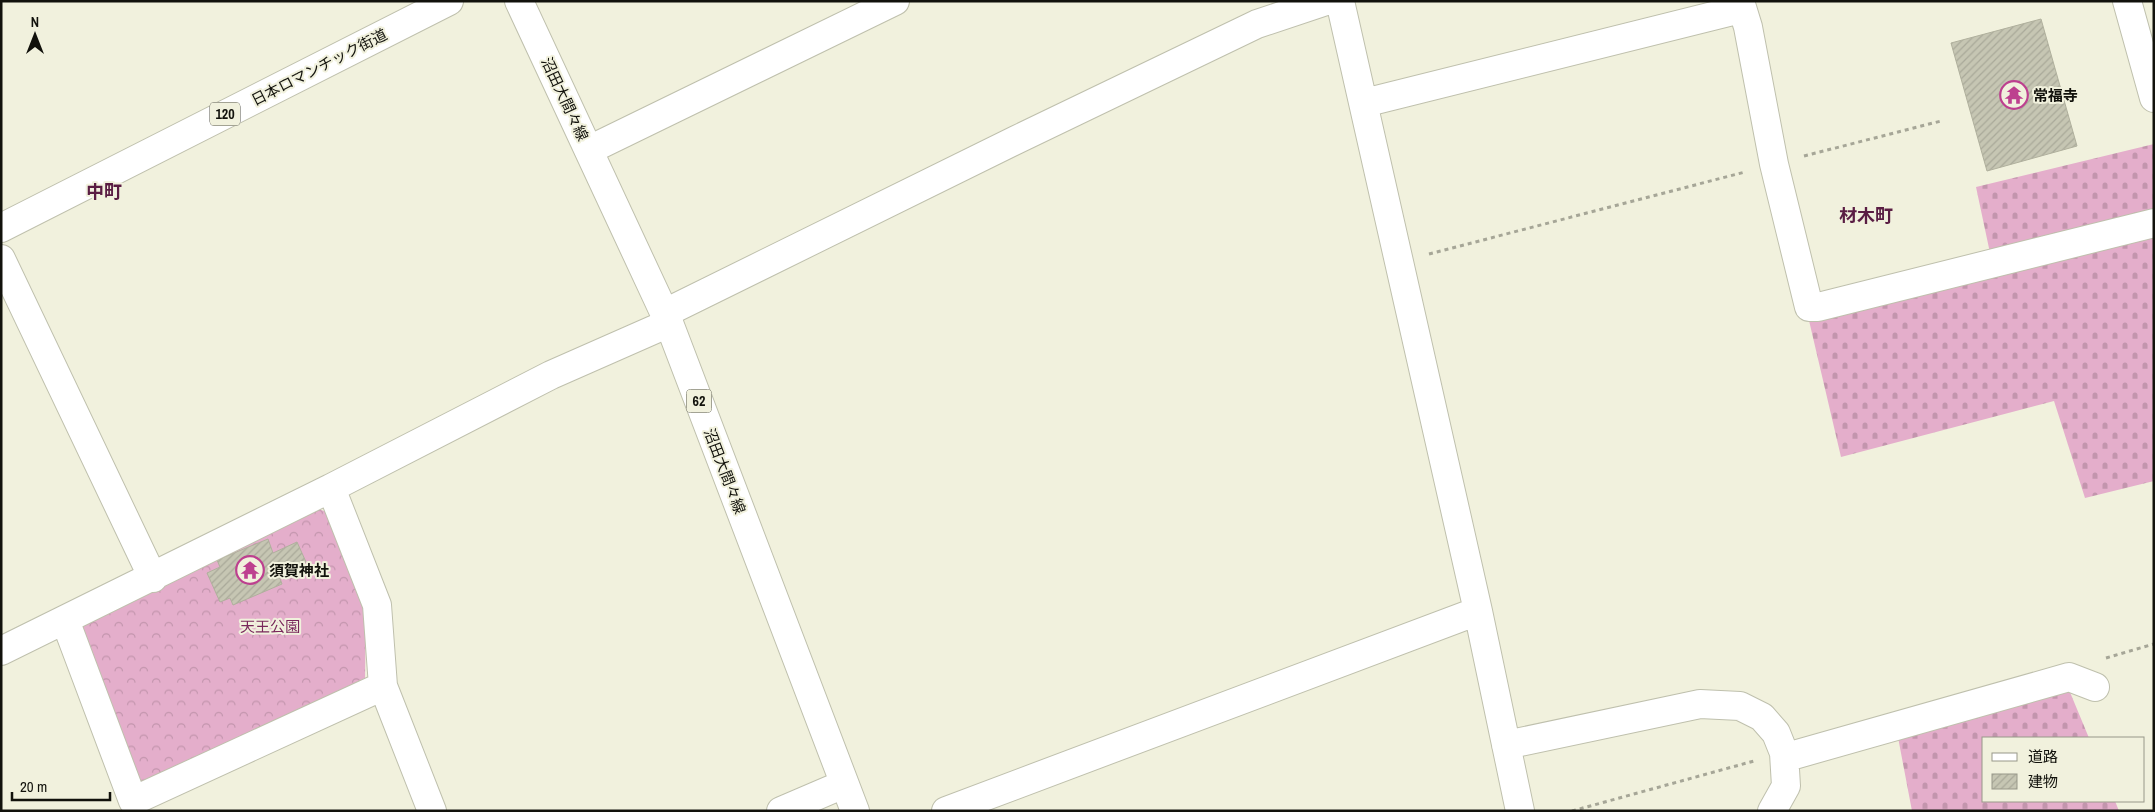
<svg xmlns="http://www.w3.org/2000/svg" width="2155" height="812" viewBox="0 0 2155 812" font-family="'Archivo Narrow','Noto Sans JP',sans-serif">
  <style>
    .forest { fill: url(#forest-crowns) }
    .cemetery { fill: url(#cemetery-stones) }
    .building { fill: url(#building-hatch); stroke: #b0b09d }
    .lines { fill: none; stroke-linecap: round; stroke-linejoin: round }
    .minor-casing { stroke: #bfc0ad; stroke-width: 30 }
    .major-casing { stroke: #bfc0ad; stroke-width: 30 }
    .highway-casing { stroke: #bfc0ad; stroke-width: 30 }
    .path { stroke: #a6a697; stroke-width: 3; stroke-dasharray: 4 4; stroke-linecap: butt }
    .minor { stroke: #fff; stroke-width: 28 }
    .major { stroke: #fff; stroke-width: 28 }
    .highway { stroke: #fff; stroke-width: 28 }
    .labels { text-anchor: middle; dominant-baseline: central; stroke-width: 4; stroke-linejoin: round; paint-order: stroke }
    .shield { fill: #f1f1dd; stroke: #55554b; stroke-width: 1 }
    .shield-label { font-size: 14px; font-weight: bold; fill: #12120c }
    .street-label { font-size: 15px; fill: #12120c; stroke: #f1f1dd }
    .poi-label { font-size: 15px; font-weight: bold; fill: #12120c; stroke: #f1f1dd; text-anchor: start }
    .park-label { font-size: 15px; fill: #79275b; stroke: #f1f1dd }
    .quarter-label { font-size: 18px; font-weight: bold; fill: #5a1d43; stroke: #f1f1dd }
  </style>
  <defs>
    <pattern id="forest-crowns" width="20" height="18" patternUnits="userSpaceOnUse" patternTransform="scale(1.25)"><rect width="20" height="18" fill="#e4aecb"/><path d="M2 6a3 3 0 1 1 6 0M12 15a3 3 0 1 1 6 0" fill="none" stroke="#c395ad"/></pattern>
    <pattern id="cemetery-stones" width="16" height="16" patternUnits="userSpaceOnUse" patternTransform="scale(1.25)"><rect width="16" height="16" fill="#e4aecb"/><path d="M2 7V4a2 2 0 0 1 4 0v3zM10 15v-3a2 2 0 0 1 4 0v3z" fill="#c395ad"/></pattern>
    <pattern id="building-hatch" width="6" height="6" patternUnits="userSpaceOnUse" patternTransform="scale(1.25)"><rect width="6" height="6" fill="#c6c6b3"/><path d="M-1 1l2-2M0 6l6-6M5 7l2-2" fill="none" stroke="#a9a999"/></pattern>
  </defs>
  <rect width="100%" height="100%" fill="#f1f1dd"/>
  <!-- forest -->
  <path class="forest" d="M312,507L333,514L366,612L365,678L142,786L80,632V623Z"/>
  <!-- cemetery -->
  <path class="cemetery" d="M2154,144V481L2085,498L2054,401L1841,457L1807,312L1993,267L1976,187Z
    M2067,685L2089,738H1984V801H2115L2119,811H1912L1897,732Z"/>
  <!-- building -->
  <path class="building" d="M2041,19L2077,146L1987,171L1951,43Z
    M268,539L273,553L297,542L306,562L278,573L282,584L233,605L230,598L220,602L207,573L220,567L217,560Z"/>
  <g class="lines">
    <defs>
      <path id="minor" d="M1340,1L1478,611L1520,811
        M1740,1L1748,27L1774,164L1809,307H1818L2154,223
        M2127,1L2154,98
        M1364,103L1741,9
        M589,150L895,1
        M1,259L153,578
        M665,313L1016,140L1257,24L1326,1
        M331,488L551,375L669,323
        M65,620L133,801L383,686
        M1,651L331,488L377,605L383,686L432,811
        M1506,745L1700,704L1740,706L1762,717L1776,733L1784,753L1786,786L1772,811
        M1784,753L1794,755L2069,677L2095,687
        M781,811L844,784
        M946,811L1478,611"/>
      <path id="major" d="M519,1L669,323L855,811"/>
      <path id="highway" d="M1,228L449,1"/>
    </defs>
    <!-- minor casing -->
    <use href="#minor" class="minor-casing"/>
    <!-- major casing -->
    <use href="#major" class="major-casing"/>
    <!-- highway casing -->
    <use href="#highway" class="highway-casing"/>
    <!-- path -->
    <path class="path" d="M1804,156L1941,121
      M1429,254L1745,172
      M2106,658L2154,644
      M1572,811L1754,761"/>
    <!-- minor -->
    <use href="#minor" class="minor"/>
    <!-- major -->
    <use href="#major" class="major"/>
    <!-- highway -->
    <use href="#highway" class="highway"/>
  </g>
  <!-- icons -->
  <defs>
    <symbol id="temple-ring" viewBox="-11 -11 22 22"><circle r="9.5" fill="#f1f1dd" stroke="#bd408f" stroke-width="1.5"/><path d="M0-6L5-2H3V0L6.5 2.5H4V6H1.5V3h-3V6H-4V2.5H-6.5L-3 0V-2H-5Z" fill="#bd408f"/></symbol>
  </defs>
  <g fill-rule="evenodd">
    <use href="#temple-ring" x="1998" y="79" width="32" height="32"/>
    <use href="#temple-ring" x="234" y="554" width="32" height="32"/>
  </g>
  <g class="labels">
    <!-- shield labels -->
    <g class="shield">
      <rect x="210" y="102.5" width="30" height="23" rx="4"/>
      <rect x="686.5" y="389.5" width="25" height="23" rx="4"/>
    </g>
    <g class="shield-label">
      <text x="225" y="114">120</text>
      <text x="699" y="401">62</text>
    </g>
    <!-- street labels -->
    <g class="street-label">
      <text transform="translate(319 67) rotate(-27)">日本ロマンチック街道</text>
      <text transform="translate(565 99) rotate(65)">沼田大間々線</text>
      <text transform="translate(725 471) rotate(69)">沼田大間々線</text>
    </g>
    <!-- poi labels -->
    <g class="poi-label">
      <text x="2033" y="95">常福寺</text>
      <text x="269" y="570">須賀神社</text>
    </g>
    <!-- park labels -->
    <g class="park-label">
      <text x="270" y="626">天王公園</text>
    </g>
    <!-- quarter labels -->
    <g class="quarter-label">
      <text x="104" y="191">中町</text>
      <text x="1866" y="215">材木町</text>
    </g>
  </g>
  <!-- border -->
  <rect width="2155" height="812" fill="none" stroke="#12120c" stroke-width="5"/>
  <!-- legend -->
  <rect x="1982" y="737" width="162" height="65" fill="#f1f1dd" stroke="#989889"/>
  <rect x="1992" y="753" width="25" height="8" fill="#ffffff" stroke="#989889"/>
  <text x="2028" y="762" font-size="15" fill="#12120c">道路</text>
  <rect x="1992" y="774" width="25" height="15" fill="url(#building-hatch)" stroke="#989889"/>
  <text x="2028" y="787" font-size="15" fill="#12120c">建物</text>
  <!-- north arrow -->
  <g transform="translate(35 35)" stroke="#f1f1dd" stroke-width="4" paint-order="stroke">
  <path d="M0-4L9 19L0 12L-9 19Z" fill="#12120c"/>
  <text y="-8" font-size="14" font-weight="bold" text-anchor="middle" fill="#12120c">N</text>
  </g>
  <!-- scale -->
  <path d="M12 792v8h98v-8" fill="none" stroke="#12120c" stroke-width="2.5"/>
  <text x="20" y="792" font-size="15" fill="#12120c" stroke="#f1f1dd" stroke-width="4" paint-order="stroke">20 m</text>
</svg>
